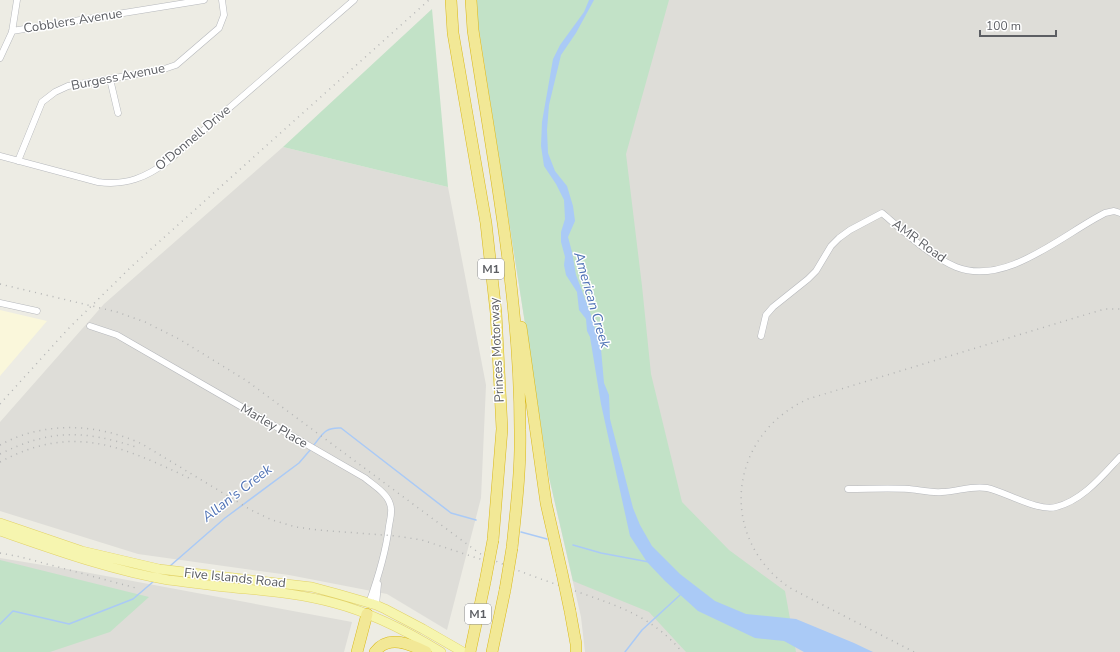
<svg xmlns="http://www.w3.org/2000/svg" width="1120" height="652" viewBox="0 0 1120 652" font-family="'Nunito Sans',sans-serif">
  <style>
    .commercial { fill: #faf7db }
    .industrial { fill: #deddd8 }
    .green { fill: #c2e2c7 }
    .water { fill: #aacaf6 }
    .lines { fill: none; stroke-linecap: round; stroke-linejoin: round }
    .stream { stroke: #aacaf6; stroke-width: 1.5 }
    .street-casing { stroke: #b6b8bc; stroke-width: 7 }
    .primary-casing { stroke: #e2d267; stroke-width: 10 }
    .highway-casing { stroke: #d9b818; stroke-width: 12 }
    .street { stroke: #fff; stroke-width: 6 }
    .primary { stroke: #f6f5af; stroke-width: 9 }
    .highway { stroke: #f2e896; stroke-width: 11 }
    .rail { stroke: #b4b5b5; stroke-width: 1.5; stroke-dasharray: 1 5; stroke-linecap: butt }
    .highway-bridge-casing { stroke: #d9b818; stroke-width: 12; stroke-linecap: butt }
    .highway-bridge { stroke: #f2e896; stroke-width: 11 }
    .labels { text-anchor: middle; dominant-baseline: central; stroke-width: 3; stroke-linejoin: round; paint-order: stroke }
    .shield { fill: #fff; stroke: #8d8e92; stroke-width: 1 }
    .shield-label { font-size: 12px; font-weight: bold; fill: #5c5e63 }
    .street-label { font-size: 13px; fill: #5c5e63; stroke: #fff }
    .water-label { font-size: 14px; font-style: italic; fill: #5073b6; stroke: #fff }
  </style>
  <rect width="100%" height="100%" fill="#edece4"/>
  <!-- commercial -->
  <path class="commercial" d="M0,310L47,321L0,376Z"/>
  <!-- industrial -->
  <path class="industrial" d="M477,0H1120V652H585L581,617L549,477L478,23Z
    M283,147L448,187L486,385L481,498L447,630L387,594L289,575L138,554L0,511V422L104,304Z
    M0,558L79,571L352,622L344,652H0Z"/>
  <!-- green -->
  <path class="green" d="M477,0H669L626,154L642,286L651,374L682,502L729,550L785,591L796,652H686L649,612L573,581L549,477L478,23Z
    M432,9L448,187L283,147Z
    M0,560L149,597L110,632L50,652H0Z"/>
  <!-- water -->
  <path class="water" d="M589,0H594L576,33L561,55L549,105L547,130L548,153L555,171L567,186L573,206L575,221L568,237L572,252L576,275L590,312L601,349L604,383L609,395L610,419L633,508L640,525L652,546L680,574L715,601L746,614L796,619L854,643L873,652H804L784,641L755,638L698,611L665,581L647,562L630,536L601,404L590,337L587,331L586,319L579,310L577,292L566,275L564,265L565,257L561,242V232L565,219L564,200L556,184L544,166L541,146L542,122L553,59L560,45L584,12Z"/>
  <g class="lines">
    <!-- stream -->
    <path class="stream" d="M313,446C323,434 325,427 341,428L451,513L476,520
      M521,532L547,539
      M573,545L601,553L649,562
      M170,566L225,518L299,463L311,449
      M0,624L13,611L69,624L133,599L154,581
      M625,652L642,630L680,595"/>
    <defs>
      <path id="street" d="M12,31L204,0
        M0,58L12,32L17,0
        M110,79L118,113
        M0,156L98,182C126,186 147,177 168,161L354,0
        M18,161L42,102L55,92L68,86L161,70L176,65L219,28L224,15L222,0
        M0,303L37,311
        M90,326L117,335L365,478C373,485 387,493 390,504C393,511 390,519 389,526C386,552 378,578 369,603
        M761,336L766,315L773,307L808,279L816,271L831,246L839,238L850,230L882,213C903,231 930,256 956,267C1006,287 1063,234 1105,213L1114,211L1120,213
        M848,489C868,489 888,488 909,489C919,490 931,493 942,492C957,492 971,485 987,488C1006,492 1038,512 1056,507C1083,500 1102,476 1120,457
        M376,605L378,584"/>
      <path id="primary" d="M0,523L82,551L159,569L312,587L338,594L376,605L385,609L423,629L463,652
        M0,531C55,550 110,570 168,580C194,583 220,587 246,589C276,592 305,595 334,603C372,613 407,631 441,652"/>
      <path id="highway" d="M451,0L453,33L486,223L496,313L502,429L493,540
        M471,0L473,30C493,162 520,296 520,430C521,469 516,509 512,548
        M521,327L546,503L562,573
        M570,611L576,644V652
        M357,652L367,614
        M375,652C388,634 410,644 426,652
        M470,652L485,582
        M492,652L505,590"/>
    </defs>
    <!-- street casing -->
    <use href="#street" class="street-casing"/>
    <!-- primary casing -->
    <use href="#primary" class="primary-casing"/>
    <!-- highway casing -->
    <use href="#highway" class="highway-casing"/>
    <!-- street -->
    <use href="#street" class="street"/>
    <!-- primary -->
    <use href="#primary" class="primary"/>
    <!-- highway -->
    <use href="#highway" class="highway"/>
    <!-- rail -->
    <path class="rail" d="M0,284L117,312L145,322L179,339L247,381L479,553C512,570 547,581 581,593C621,607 654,618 682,652
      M0,404L68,329L131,267L429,0
      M0,445C44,421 97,423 142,444L251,510L272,520L296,527L318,530L396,536L422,540L483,560
      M0,454C51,429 83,430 136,447
      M0,462C73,423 121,446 189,478
      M0,553L21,557L136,588
      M914,652L790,588C717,538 728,435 808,399L1091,313L1105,309H1120"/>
    <defs>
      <path id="highway-bridge" d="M562,573L570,611
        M485,582L493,540
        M505,590L512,548"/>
    </defs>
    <!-- highway-bridge casing -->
    <use href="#highway-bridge" class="highway-bridge-casing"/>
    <!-- highway-bridge -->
    <use href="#highway-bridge" class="highway-bridge"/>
  </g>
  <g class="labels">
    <!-- shield labels -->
    <g class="shield">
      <rect x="478" y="259" width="26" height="20" rx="3"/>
      <rect x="465" y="604" width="26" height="20" rx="3"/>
    </g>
    <g class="shield-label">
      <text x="491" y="269">M1</text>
      <text x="478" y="614">M1</text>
    </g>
    <!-- street labels -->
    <g class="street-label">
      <text transform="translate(73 21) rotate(-9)">Cobblers Avenue</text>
      <text transform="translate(118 77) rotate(-11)">Burgess Avenue</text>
      <text transform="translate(193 138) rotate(-40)">O'Donnell Drive</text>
      <text transform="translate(919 241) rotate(36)">AMR Road</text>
      <text transform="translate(497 350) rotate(-93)">Princes Motorway</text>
      <text transform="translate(274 426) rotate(30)">Marley Place</text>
      <text transform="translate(235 578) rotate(6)">Five Islands Road</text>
    </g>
    <!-- water labels -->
    <g class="water-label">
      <text transform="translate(592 300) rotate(74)">American Creek</text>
      <text transform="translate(237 493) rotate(-38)">Allan's Creek</text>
    </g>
  </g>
  <!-- scale -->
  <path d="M980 30v6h76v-6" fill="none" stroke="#5c5e63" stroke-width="2"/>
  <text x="986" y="30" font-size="12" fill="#5c5e63" stroke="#ffffff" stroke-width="3" paint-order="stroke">100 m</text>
</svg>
